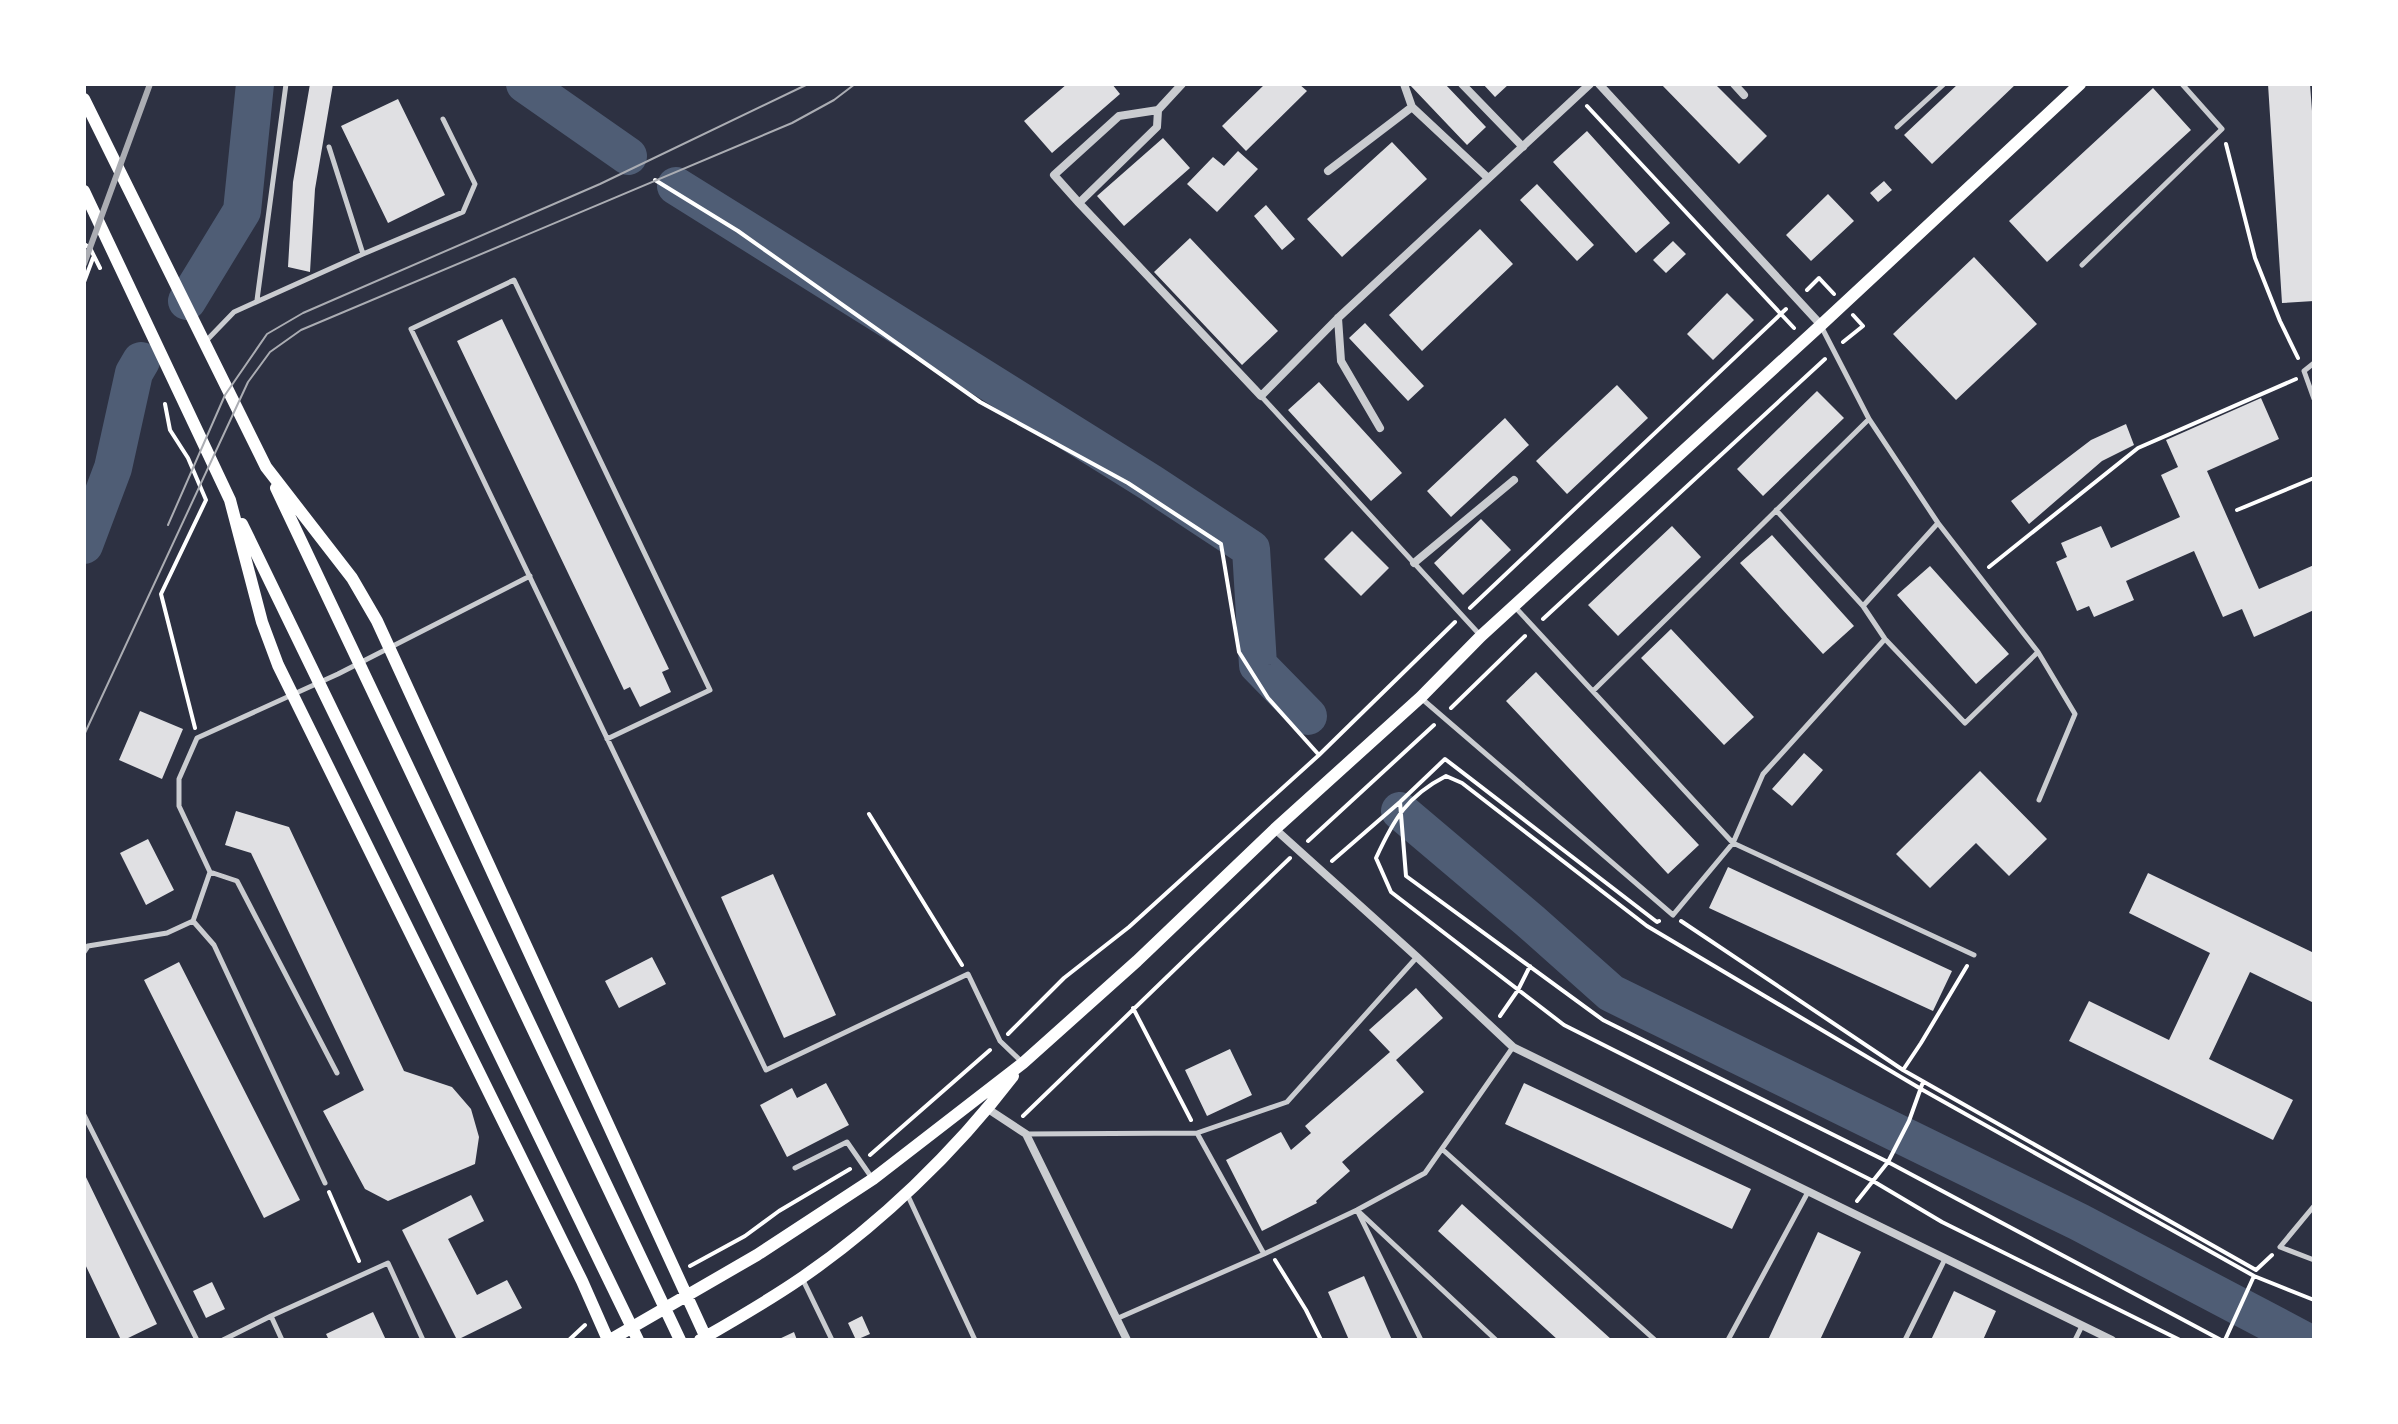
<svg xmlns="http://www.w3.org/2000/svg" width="2398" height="1424" viewBox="0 0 2398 1424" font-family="Helvetica,sans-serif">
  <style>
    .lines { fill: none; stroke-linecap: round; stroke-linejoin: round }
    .river { stroke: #4f5d75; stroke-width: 38 }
    .building { fill: #e0e0e3 }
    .path { stroke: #fff; stroke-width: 4 }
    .service { stroke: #caccd0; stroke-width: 5 }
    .minor { stroke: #caccd0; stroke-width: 8 }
    .secondary { stroke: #fff; stroke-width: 12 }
    .tram { stroke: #abadb3; stroke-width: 2 }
    .rail { stroke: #abadb3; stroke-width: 6 }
  </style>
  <rect width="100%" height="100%" fill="#2d3142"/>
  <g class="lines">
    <!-- river -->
    <path class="river" d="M525,84L628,156
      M676,186L1151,483L1251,549L1258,665L1308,716
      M187,301L242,211L255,84
      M84,545L113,468L134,373L141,361
      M1400,811L1530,921L1611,993L2079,1222L2303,1340"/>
  </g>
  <!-- building -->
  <path class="building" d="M310,84H333L315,189L310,272L288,267L293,182Z
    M1067,84H1112L1120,94L1052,153L1024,121Z
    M1265,84H1299L1307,91L1246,151L1222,126Z
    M1409,84H1445L1486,127L1467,145Z
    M1483,84H1509L1495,97Z
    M1661,84H1715L1767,136L1739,164Z
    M1958,84H2016L1932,164L1904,135Z
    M2268,84H2310L2314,138V301L2282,303Z
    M2153,88L2191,130L2047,262L2009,221Z
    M398,99L445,195L388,223L341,126Z
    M1587,131L1670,223L1636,253L1553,162Z
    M1163,138L1190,168L1124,226L1097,196Z
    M1392,142L1427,179L1342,257L1307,219Z
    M1238,151L1258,169L1217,212L1187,184L1213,157L1224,166Z
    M1884,181L1892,190L1878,202L1870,193Z
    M1537,184L1594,245L1577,261L1520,200Z
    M1828,194L1854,221L1811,261L1786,235Z
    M1266,205L1295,239L1282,250L1254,216Z
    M1480,229L1513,264L1422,351L1389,315Z
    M1190,238L1278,331L1242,365L1154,272Z
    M1673,241L1686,254L1666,273L1653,260Z
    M1974,257L2037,324L1956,400L1893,334Z
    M1727,293L1754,320L1713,360L1687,334Z
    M502,319L669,669L662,672L671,692L640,707L630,687L624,690L457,341Z
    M1365,323L1424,386L1408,401L1349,338Z
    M1319,382L1402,473L1371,501L1288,410Z
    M1617,385L1648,418L1567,494L1536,461Z
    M1817,391L1844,418L1763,496L1737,469Z
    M2261,398L2279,439L2207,471L2259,589L2314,565V610L2254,637L2242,609L2223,617L2194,551L2126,581L2134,600L2094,617L2089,606L2077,611L2056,562L2067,557L2061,543L2101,526L2111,548L2180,517L2161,475L2178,467L2166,440Z
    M1505,418L1529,445L1451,517L1427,491Z
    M2126,424L2134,445L2102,461L2029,524L2011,501L2091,440Z
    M1481,519L1511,550L1463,595L1434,563Z
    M1672,526L1701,557L1618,636L1588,605Z
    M1352,531L1389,568L1361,596L1324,559Z
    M1772,535L1854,626L1823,654L1740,563Z
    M1930,566L2009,654L1976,684L1897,595Z
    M1671,629L1754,717L1724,745L1641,658Z
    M1536,672L1699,845L1668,874L1506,701Z
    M140,711L183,729L162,779L119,760Z
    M1804,753L1823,770L1792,806L1772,789Z
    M1980,771L2047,839L2009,876L1976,843L1930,888L1896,854Z
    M236,811L289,827L404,1071L452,1087L471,1109L479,1137L475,1164L388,1201L365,1189L323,1111L364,1090L251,853L225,845Z
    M148,839L174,890L146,905L120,853Z
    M1728,867L1952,971L1933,1011L1709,908Z
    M2148,873L2314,953V1003L2250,972L2209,1059L2293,1100L2273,1140L2069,1041L2089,1001L2169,1040L2210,953L2129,913Z
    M773,874L836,1015L784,1038L721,897Z
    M652,957L666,984L619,1008L605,981Z
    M179,962L300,1200L264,1218L144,980Z
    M1416,988L1443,1018L1396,1060L1424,1092L1342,1162L1350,1171L1316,1201L1317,1203L1262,1231L1226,1160L1281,1132L1291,1150L1311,1133L1305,1126L1390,1052L1369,1030Z
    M1230,1049L1252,1095L1207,1116L1185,1070Z
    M826,1083L849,1125L787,1157L760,1105L792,1088L797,1098Z
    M1524,1083L1751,1189L1732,1229L1505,1124Z
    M84,1173L157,1324L124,1340H121L84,1262Z
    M471,1195L484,1221L448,1239L477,1295L507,1280L522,1308L457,1340L402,1230Z
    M1462,1204L1612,1340H1558L1438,1231Z
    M1818,1232L1861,1252L1820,1340H1768Z
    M1364,1276L1392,1340H1349L1328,1292Z
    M212,1282L225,1309L206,1318L193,1291Z
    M1954,1291L1996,1311L1983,1340H1931Z
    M373,1312L386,1340H329L326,1334Z
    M862,1316L870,1334L856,1340L848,1323Z
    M794,1332L797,1340H777Z"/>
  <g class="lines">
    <!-- path -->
    <path class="path" d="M1587,106L1794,328
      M2226,144L2255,258L2280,321L2298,358
      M655,180L738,231L980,402L1128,483L1221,544L1239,652L1268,698L1319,755
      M84,244L90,248L100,268
      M84,282L93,258
      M1807,290L1819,278L1834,294
      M1843,342L1863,326L1853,315
      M165,404L170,430L188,458L206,500L161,594L195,728
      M2237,510L2314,478
      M1989,567L2138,448L2296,379
      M1470,608L1786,309
      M1543,619L1825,359
      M1451,708L1525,636
      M1401,801L1445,759L1657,922L1659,921
      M869,814L962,965
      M1308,841L1434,725
      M1332,861L1400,802L1406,876L1603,1020L1888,1162L2221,1340
      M1681,921L1903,1070L2256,1270L2272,1255
      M1133,1008L1191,1120
      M1500,1016L1518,990L1530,966
      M1008,1034L1064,978L1129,927L1319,755L1455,622
      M1903,1070L1921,1043L1967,966
      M1023,1116L1290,858
      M870,1155L990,1050
      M329,1192L359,1261
      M1857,1201L1888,1162L1909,1121L1923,1082
      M1275,1260L1306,1310L1321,1340
      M690,1266L745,1236L779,1211L850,1169
      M569,1340L585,1325
      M2180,1340L1942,1222L1873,1181L1564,1025L1391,892L1376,858C1394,819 1407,796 1446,776L1462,783L1647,926L1921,1089L2254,1276L2314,1300
      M2225,1340L2254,1276"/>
    <!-- service -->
    <path class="service" d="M1897,127L1944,84
      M363,254L463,212L475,184L443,119
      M2082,265L2222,129L2182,84
      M257,300L286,84
      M1821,326L1869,419L1938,523L2038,652L2075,714L2039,800
      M205,342L234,312L363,254L329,147
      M2314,363L2304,371L2314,399
      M1261,396L1480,635
      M1776,510L1863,606
      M1938,523L1863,606L1885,639L1965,723L2038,652
      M1515,607L1733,843L1974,955
      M1593,691L1869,419
      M1421,698L1673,915L1733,843L1763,774L1885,639
      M607,739L710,690L514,280L411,329L766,1070L968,974L1000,1041L1022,1062
      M193,921L214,945L325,1183
      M84,952L88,946L167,933L193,921L210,872
      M337,1073L237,881L210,872L179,806V779L197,738L338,674L530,576
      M84,1115L197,1340
      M1197,1133L1264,1254L1357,1210L1425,1173L1513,1047
      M1027,1134L1197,1133L1287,1102L1417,957
      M1442,1149L1655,1340
      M795,1168L847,1142L872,1178
      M908,1196L975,1340
      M2314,1206L2280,1247L2314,1260
      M802,1278L832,1340
      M271,1316L388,1263L423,1340
      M1116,1319L1264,1254
      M223,1340L271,1316L282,1340
      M1421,1340L1357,1210L1496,1340
      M1728,1340L1808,1192
      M1905,1340L1945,1259
      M2075,1340L2082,1326"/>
    <!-- minor -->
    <path class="minor" d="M1182,84L1158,110L1157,127L1079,203L1261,396L1338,318L1590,84
      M1404,84L1412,107L1488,178
      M1462,84L1523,147
      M1599,84L1821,325
      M1734,84L1744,95
      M1328,171L1412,107
      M1079,203L1054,175L1119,116L1158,110
      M1338,318L1341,361L1380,428
      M1414,563L1514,480
      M1275,829L1417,957L1513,1047L2112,1340
      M988,1109L1026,1134L1127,1340"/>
    <!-- secondary -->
    <path class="secondary" d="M84,99L266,467L352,578L377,621L707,1340
      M84,191L230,500L262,622L278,665L582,1281L608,1340
      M276,488L680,1340
      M242,524L638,1340
      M610,1340L757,1255L873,1179L1023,1063L1137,961L1275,829L1421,697L1481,636L1821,325L2080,84
      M700,1340C733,1321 768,1301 800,1279C879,1225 955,1152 1013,1076"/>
    <!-- tram -->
    <path class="tram" d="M168,525L225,395L267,334L303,313L600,184L808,84
      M84,735L248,382L270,352L301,330L792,123L834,100L855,84"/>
    <!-- rail -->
    <path class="rail" d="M84,264L150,84"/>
  </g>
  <!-- border -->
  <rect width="2398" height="1424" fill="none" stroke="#ffffff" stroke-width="172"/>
</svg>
